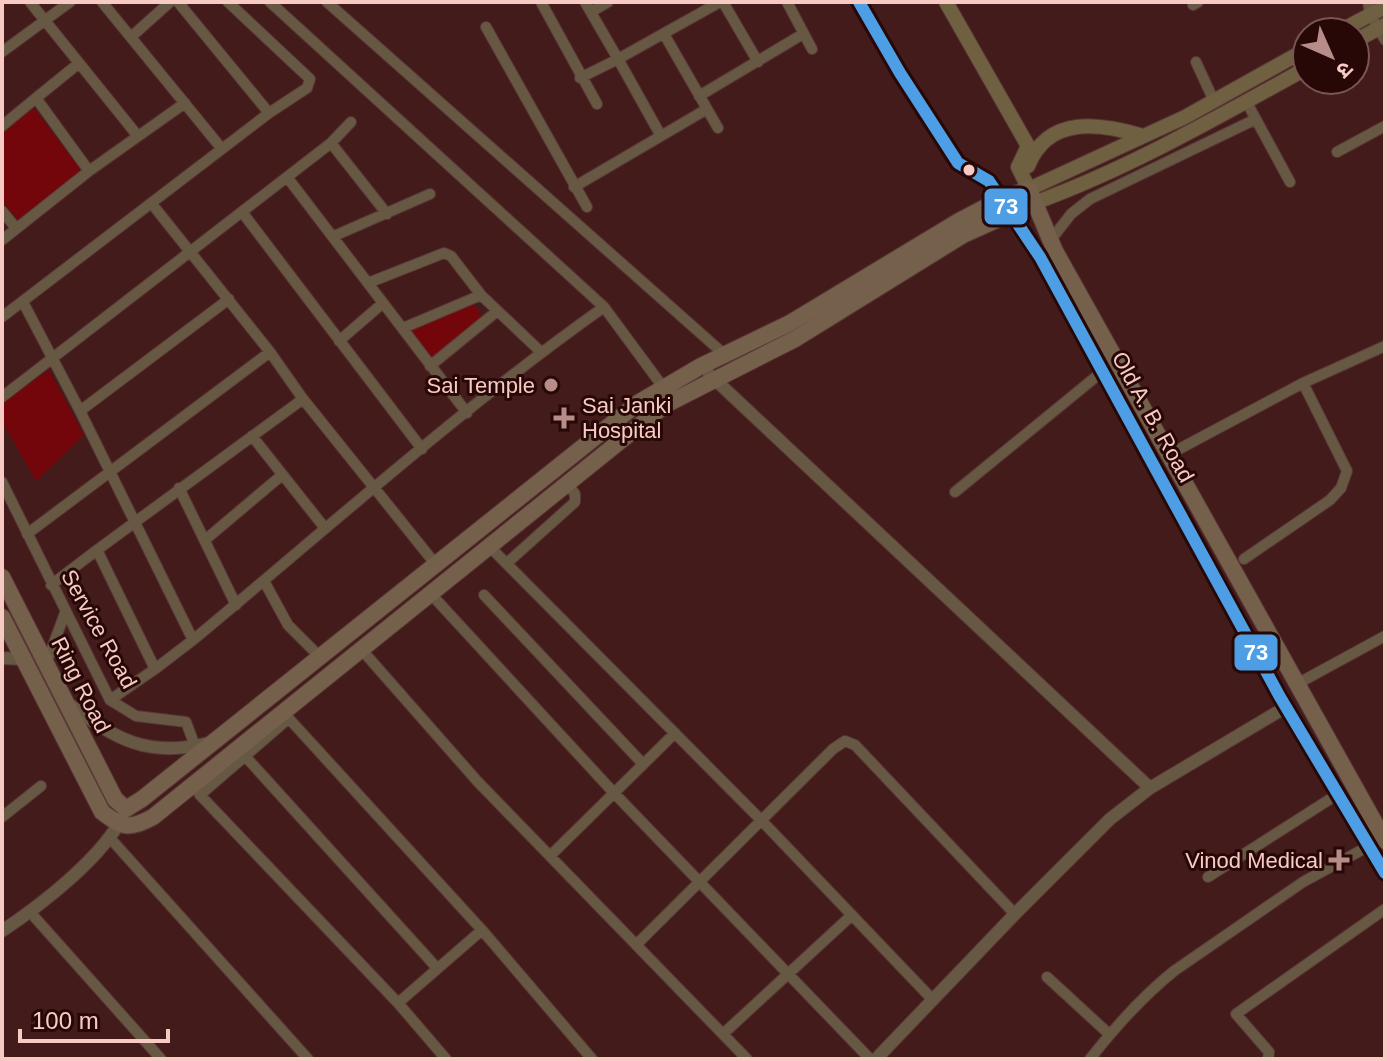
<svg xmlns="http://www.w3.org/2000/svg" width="1387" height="1061" viewBox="0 0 1387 1061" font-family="Arial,'Noto Sans Devanagari',sans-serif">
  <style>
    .green { fill: #72060b }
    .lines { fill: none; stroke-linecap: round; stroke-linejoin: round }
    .minor-casing { stroke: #593736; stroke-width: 12 }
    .tertiary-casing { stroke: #593736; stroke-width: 14 }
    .secondary-casing { stroke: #593736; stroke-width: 16 }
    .primary-casing { stroke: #593736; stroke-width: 18 }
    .minor { stroke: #675844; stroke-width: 10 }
    .tertiary { stroke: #675844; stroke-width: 12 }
    .secondary { stroke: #6f6042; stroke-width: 14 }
    .primary { stroke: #75614b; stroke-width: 16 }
    .bus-1-casing { stroke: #270807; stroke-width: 18 }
    .bus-1 { stroke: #4d9ee5; stroke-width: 12 }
    .bus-dot { fill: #f7cac4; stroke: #270807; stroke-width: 3 }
    .poi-dot { fill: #b88d89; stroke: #270807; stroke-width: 3 }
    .labels { text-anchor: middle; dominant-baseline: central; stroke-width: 6; stroke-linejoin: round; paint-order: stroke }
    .poi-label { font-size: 22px; fill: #f7cac4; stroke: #270807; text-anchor: end }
    .street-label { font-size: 22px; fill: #f7cac4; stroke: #270807 }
    .line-badge { stroke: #270807; stroke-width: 3 }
    .badge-label { font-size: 22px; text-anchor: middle; font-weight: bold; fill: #fff }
  </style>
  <rect width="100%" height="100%" fill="#431b1b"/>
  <!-- green -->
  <path class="green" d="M33,107L82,171L19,221L2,201V133Z
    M472,302L484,318L428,360L408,329Z
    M49,370L84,435L36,481L2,421V402Z"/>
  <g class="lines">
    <defs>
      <path id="minor" d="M30,2L137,135
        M102,2L222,149
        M228,2L310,79L307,88L269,113
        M270,2L604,307L663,387
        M327,2L725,355
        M541,2L597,104
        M723,2L758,62
        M787,2L812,49
        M1368,2L1370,14L1385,40
        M1193,5L1198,2
        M591,12L608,2
        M486,27L587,207
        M664,34L718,128
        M131,37L170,2
        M2,52L70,2
        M1196,62L1214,101
        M78,64L36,98L89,171
        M580,78L618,59L585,2
        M699,96L803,34
        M1246,101L1290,182
        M2,126L36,98
        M661,136L618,59L720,2
        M331,143L387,214
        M1337,152L1385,126
        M287,177L467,413
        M574,187L707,109
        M152,204L270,352L303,399L437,566
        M2,211L16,228
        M242,212L422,449
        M334,236L430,194
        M2,240L89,171L185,103
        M1050,241L1071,214L1090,199L1256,119
        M368,283L444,253L451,256L481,295
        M23,302L80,411L193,640C329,527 460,409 604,307
        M2,317L269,113L178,2
        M403,328L481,295L541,352
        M339,341L383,303
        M430,366L496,312
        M2,397L287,177L331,143L351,122
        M80,411L229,299
        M252,436L324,527
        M1168,455L1303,383L1385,346
        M2,482L110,700L136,716L186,722L195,746
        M179,488L236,605
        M955,492L1103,371
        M27,534L270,352
        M205,540L282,475
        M489,546L762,821L932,999
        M1244,559L1330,500L1341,488L1347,471L1303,383
        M507,563L575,502V494L567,483
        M264,581L288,625L320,657
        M51,585L97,550
        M430,593L614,793L870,1059
        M484,595L643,764
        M361,649L478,782L747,1059
        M46,664L65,613
        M155,669L193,640
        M1295,685L1385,636
        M110,700L155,669L97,550L303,399
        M282,711L482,930L592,1059
        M245,756L437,968
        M193,784L200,795L398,1003L482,930
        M200,795L288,719
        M2,817L41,786
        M110,838L308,1059
        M550,856L675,733
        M1208,877L1338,794
        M30,912L161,1059
        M636,945L833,749L845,741L855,745L1015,914
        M1047,977L1109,1034
        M398,1003L446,1059
        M723,1034L852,915
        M1090,1059C1115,1027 1143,996 1174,971L1303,882L1369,846
        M1268,1059L1269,1052L1236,1014L1385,909"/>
      <path id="tertiary" d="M709,374L1150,788
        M2,658L22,659
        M69,704C116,740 148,758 209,743
        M2,931C41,905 102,858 123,816
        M876,1059L1015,914L1110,819L1150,788L1286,707"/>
      <path id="secondary" d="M859,2L900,73L958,163L989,181L1001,199
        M946,2L1028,146L1018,167L1029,189L1185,117L1307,49
        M1338,32L1385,7
        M1355,41L1385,25
        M1028,166C1048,115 1100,123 1143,136
        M1034,203C1130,168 1218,117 1307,68"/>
      <path id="primary" d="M1006,207L1040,257L1280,697L1385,873
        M2,577L115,799L126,809L142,799L638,403L701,366L790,323L959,221L1001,199L1029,189L1055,251L1385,841
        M2,617L102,812C123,828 129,830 153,817L665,405L795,339L963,235L1034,203"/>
    </defs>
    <!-- minor casing -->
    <use href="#minor" class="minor-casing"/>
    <!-- tertiary casing -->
    <use href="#tertiary" class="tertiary-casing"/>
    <!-- secondary casing -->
    <use href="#secondary" class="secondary-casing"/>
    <!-- primary casing -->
    <use href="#primary" class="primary-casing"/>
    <!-- minor -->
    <use href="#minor" class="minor"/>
    <!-- tertiary -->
    <use href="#tertiary" class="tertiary"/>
    <!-- secondary -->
    <use href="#secondary" class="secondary"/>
    <!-- primary -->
    <use href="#primary" class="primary"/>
    <defs>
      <path id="bus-1" d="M859,2L900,73L958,163L989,181L1040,257L1280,697L1385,873"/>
    </defs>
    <!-- bus-1 casing -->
    <use href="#bus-1" class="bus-1-casing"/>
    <!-- bus-1 -->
    <use href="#bus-1" class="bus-1"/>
  </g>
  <!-- markers -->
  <circle class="bus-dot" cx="969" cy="170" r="7"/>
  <g class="poi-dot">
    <circle cx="551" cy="385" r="8"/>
    <path d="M560 406h8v8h8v8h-8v8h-8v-8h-8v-8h8z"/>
    <path d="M1335 848h8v8h8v8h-8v8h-8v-8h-8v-8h8z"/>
  </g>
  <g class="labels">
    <!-- poi labels -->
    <g class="poi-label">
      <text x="535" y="385">Sai Temple</text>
      <text x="582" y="405" text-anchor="start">Sai Janki<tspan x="582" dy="25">Hospital</tspan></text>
      <text x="1323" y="860">Vinod Medical</text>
    </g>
    <!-- street labels -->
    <g class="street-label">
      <text transform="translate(1153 417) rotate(61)">Old A. B. Road</text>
      <text transform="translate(99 629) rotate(61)">Service Road</text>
      <text transform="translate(81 685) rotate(63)">Ring Road</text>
    </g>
  </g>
  <g class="line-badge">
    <rect x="983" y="187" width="46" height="39" rx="8" fill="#4d9ee5"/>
    <rect x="1233" y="633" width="46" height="39" rx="8" fill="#4d9ee5"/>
  </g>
  <g class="badge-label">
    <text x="1006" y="214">73</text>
    <text x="1256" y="660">73</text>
  </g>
  <!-- border -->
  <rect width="1387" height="1061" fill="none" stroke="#f7cac4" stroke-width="8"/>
  <!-- north arrow -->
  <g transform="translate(1331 56) rotate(135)"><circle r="38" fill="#270807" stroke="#7a5653" stroke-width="2"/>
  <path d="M0-6L14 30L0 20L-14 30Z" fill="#b88d89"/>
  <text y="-12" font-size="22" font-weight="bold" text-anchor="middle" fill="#f7cac4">उ</text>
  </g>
  <!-- scale -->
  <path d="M20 1029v12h148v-12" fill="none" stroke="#f7cac4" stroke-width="4"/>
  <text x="32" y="1029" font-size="24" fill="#f7cac4" stroke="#270807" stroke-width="6" paint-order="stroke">100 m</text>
</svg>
